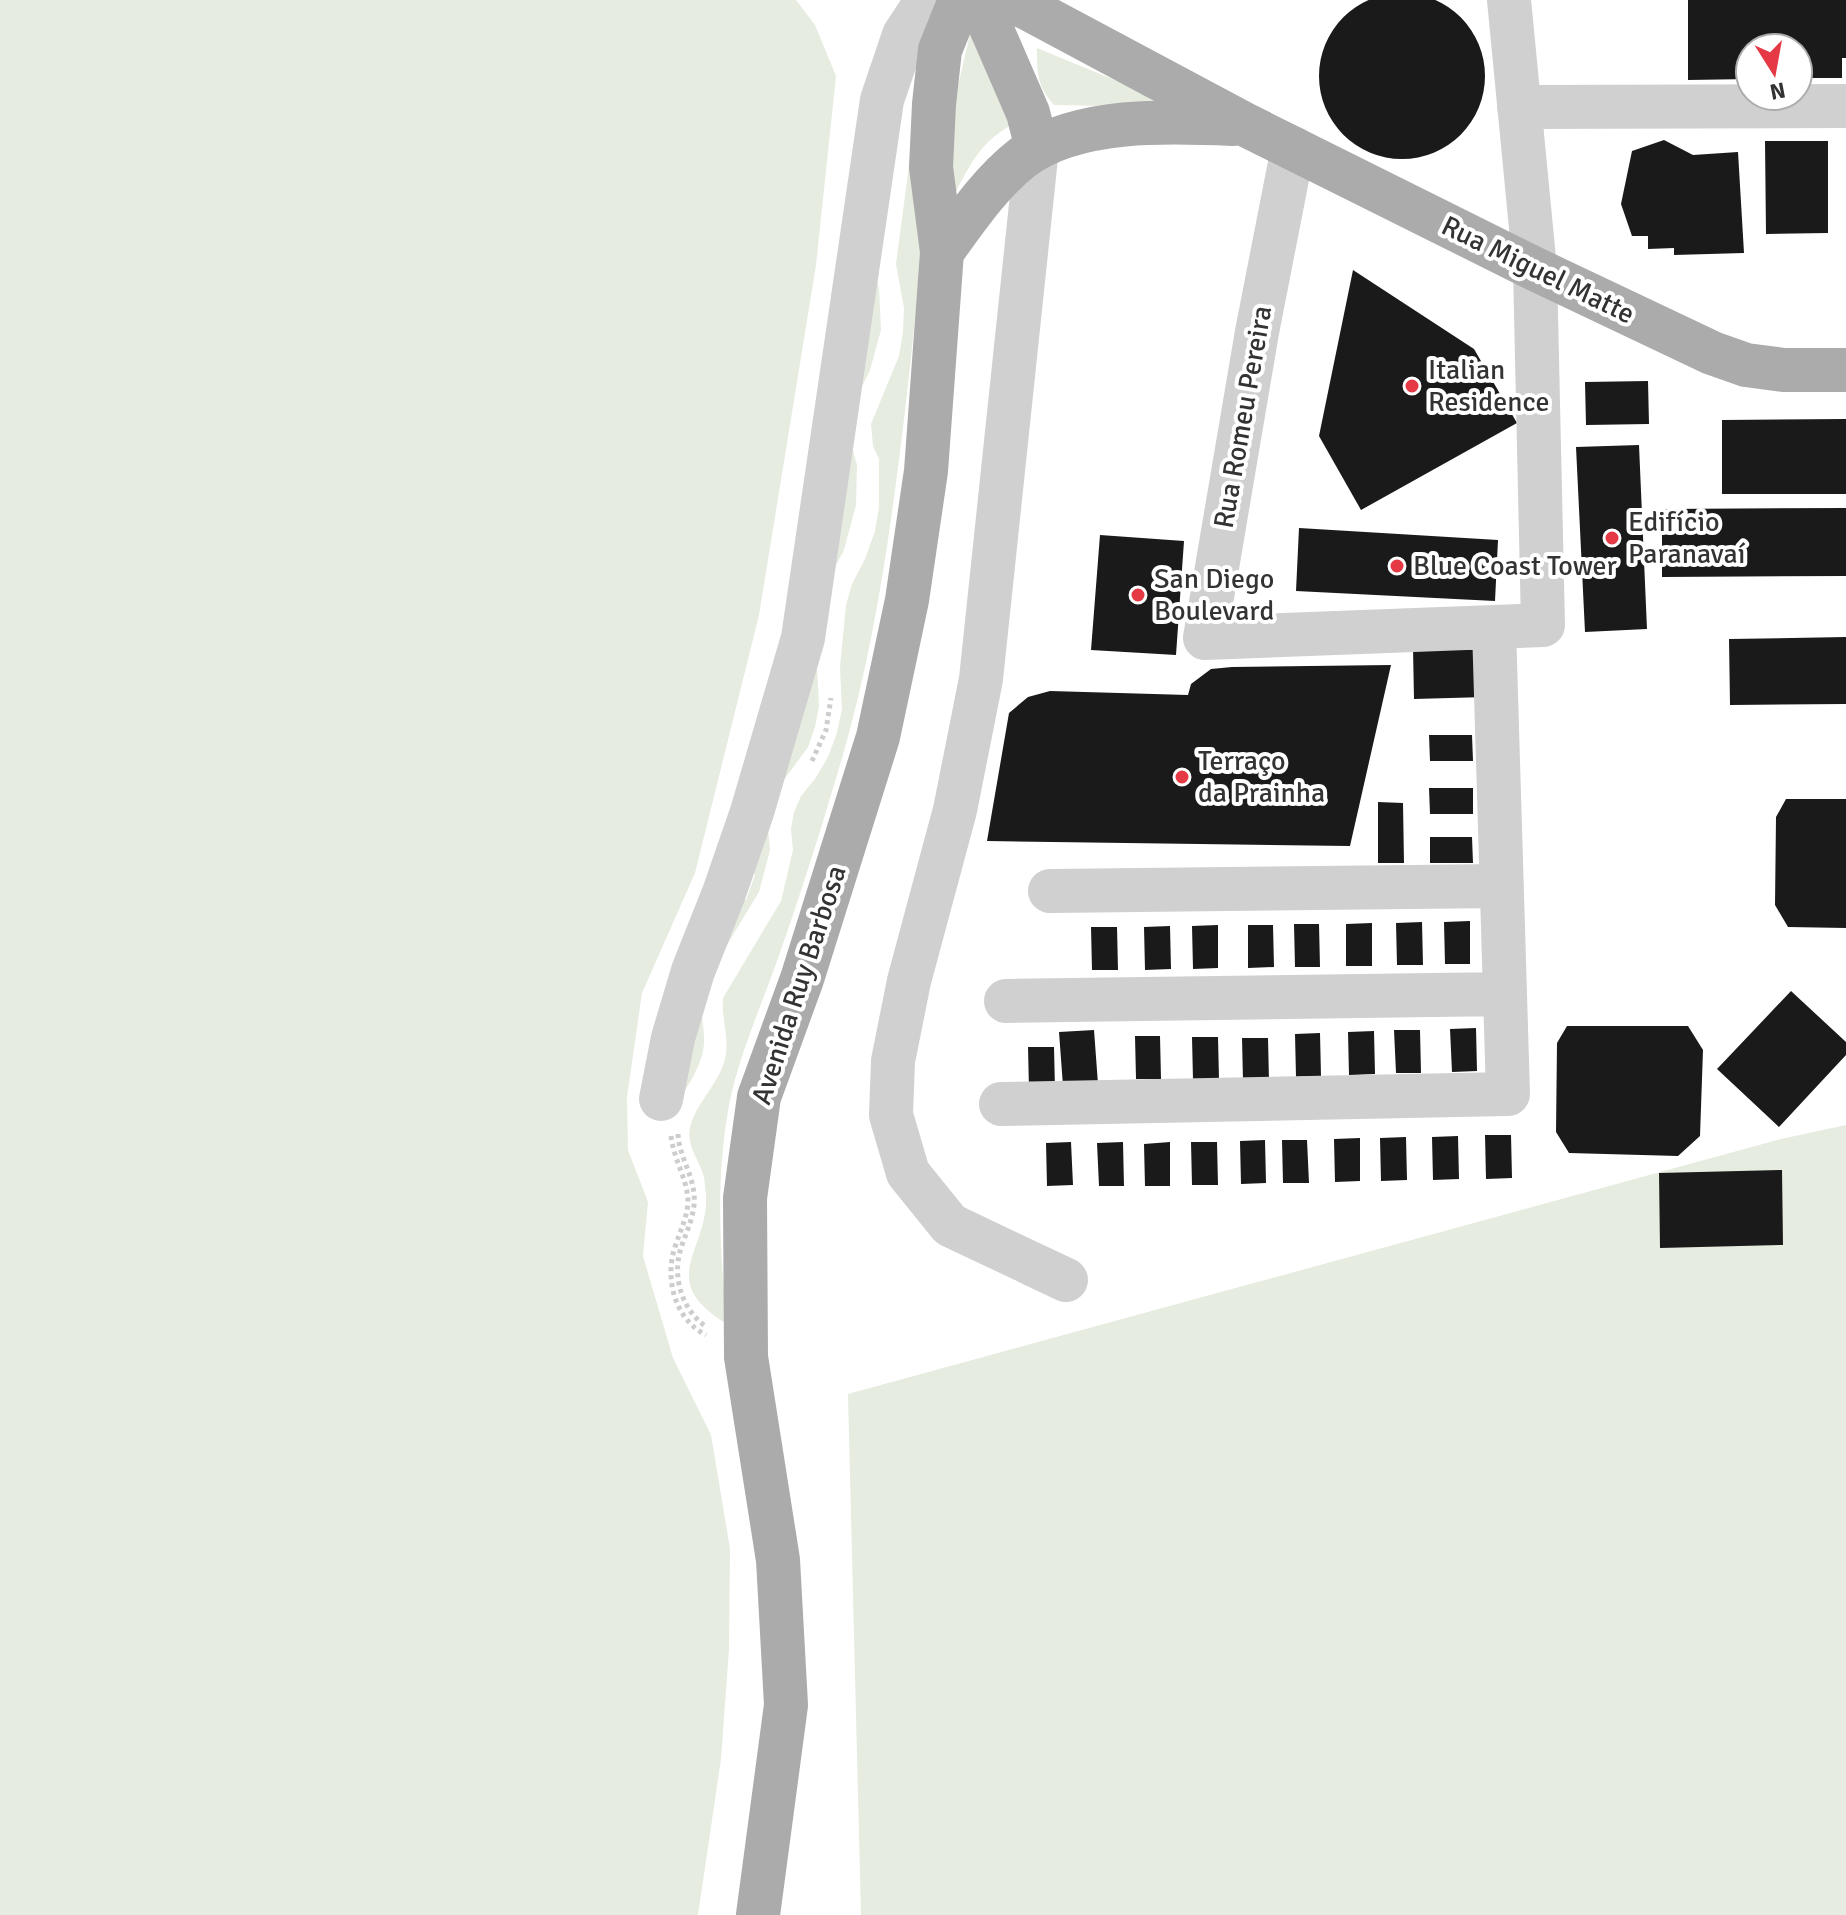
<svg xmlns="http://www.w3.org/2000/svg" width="1846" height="1915" viewBox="0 0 1846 1915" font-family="Signika,sans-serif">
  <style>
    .green { fill: #e6ecdf }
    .building { fill: #1a1a1a }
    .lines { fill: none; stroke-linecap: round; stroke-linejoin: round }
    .path { stroke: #cdcdcd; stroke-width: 5; stroke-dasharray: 4 4; stroke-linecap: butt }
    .minor { stroke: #d0d0d0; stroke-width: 44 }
    .major { stroke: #ababab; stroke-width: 44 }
    .poi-dot { fill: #e63946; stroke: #fff; stroke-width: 3 }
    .labels { text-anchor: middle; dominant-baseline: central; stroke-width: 8; stroke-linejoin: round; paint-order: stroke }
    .street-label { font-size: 28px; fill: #333; stroke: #fff }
    .poi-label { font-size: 28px; fill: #333; stroke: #fff; text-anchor: start }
  </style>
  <rect width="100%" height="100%" fill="#fff"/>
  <!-- green -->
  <path class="green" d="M0,0H796L815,25L836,76L816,265L759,615L695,873L642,993L627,1097L628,1150L648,1202L643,1256L673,1358L711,1435L730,1549L729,1649L721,1759L698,1915H0Z
    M970,34L1010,126C980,142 969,167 953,197L951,116Z
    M1037,48L1117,81L1168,107L1054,105C1037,85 1037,74 1037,48Z
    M906,56L873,265L879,288L881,330L870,370L853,405L849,421V437L857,465L856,505L844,550L830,576L824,601L817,667L819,706L815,727L808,747L781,784L771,805L768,829L770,850L759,892L705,981C695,1007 705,1018 704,1043C703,1068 681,1095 669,1117L667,1107C683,1034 703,965 732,896L746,900L755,875L746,862L788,728L811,641L890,102Z
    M918,98C928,201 917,309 905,411C891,528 875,645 842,758C822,826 801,894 777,961C759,1012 735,1064 727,1117C716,1186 720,1255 727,1324C654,1280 709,1251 706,1195C705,1188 705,1178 702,1171C696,1155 685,1142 691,1124C698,1101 719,1083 725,1059C730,1038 721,1019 723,998L781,901L793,850L791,829L794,812L801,796L815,779L828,757L837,733L842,709L840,667L846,605L852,584L865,559L875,531L879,507V459L873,446L871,424L899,356L903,332L904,308L896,264Z
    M1846,1125V1915H861L848,1394L1781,1139Z"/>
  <!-- building -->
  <path class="building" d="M1319 76a83 83 0 1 1 166 0a83 83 0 1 1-166 0Z
    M1688,0H1846V58H1842V78H1798V48H1750V79L1688,80Z
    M1664,140L1693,155L1738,152L1744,253L1674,255V248L1648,249V236H1632L1621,204L1632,151Z
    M1765,141H1828V233L1766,234Z
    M1353,270L1474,349L1517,423L1361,510L1319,436Z
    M1648,381L1649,424L1586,425L1585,382Z
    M1846,419V494H1722V420Z
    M1639,445L1647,629L1585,632L1576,447Z
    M1846,508V576L1662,577V509Z
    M1299,528L1498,540L1495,601L1296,591Z
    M1100,535L1184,541L1176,655L1091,650Z
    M1846,637V704L1730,705L1729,639Z
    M1484,645L1486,697L1414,699L1413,648Z
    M1391,665L1350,846L987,841L1009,713L1028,697L1050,691L1188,695L1191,684L1211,669L1232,667Z
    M1429,735H1472L1473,761H1430Z
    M1429,788H1473V814H1430Z
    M1786,799H1846V928L1788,927L1775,905L1776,817Z
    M1378,802L1403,803L1404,863H1378Z
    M1430,837H1472L1473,863H1430Z
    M1470,921V964H1445L1444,922Z
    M1422,922L1423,965H1397L1396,923Z
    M1372,923V966H1346V924Z
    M1294,924H1319L1320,967H1295Z
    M1218,925V968L1193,969L1192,926Z
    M1248,925H1273L1274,967L1248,968Z
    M1170,926L1171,969L1145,970L1144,927Z
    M1091,927H1117L1118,970H1092Z
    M1791,991L1846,1042V1055L1779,1127L1717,1069Z
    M1567,1026H1688L1703,1050L1700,1136L1678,1156L1569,1153L1556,1132L1557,1043Z
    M1476,1028L1477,1071L1452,1072L1450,1029Z
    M1094,1030L1098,1084L1063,1086L1059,1032Z
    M1394,1030H1420L1421,1073H1396Z
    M1374,1031L1375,1074L1349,1075L1348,1032Z
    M1320,1033L1321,1076L1296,1077L1295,1034Z
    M1135,1036H1160L1161,1079H1136Z
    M1192,1037H1218L1219,1080H1193Z
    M1242,1038H1268L1269,1081H1243Z
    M1028,1047H1054L1055,1090H1029Z
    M1485,1135H1511L1512,1178L1486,1179Z
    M1458,1136L1459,1179L1433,1180L1432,1137Z
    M1406,1137L1407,1180L1381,1181L1380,1138Z
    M1360,1138V1181L1335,1182L1334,1139Z
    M1265,1140L1266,1183L1241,1184L1240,1141Z
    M1282,1140H1307L1309,1183H1283Z
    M1071,1142L1073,1185L1047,1186L1046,1143Z
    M1123,1142L1124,1186H1099L1097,1143Z
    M1170,1142V1186H1145L1144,1144Z
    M1191,1142H1217L1218,1185H1192Z
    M1782,1170L1783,1245L1660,1248L1659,1173Z"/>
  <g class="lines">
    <!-- path -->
    <path class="path" d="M812,761L826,730L831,698
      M678,1134C679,1156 692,1172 694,1194C696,1213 687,1230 681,1248C672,1276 681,1308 705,1326
      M671,1136C674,1161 688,1180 688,1202C687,1219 679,1233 674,1250C665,1282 676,1320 706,1335"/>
    <!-- minor -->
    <path class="minor" d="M1519,107L1846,106
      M1037,148L981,679L955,810L909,981L893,1061L891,1115L908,1173L950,1225L1066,1280
      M1293,148L1257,332L1205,638L1543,625L1535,269L1509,0
      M1050,891L1502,886
      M1006,1001L1505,994
      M661,1099L673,1038L693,971L724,893L752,812L803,638L882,100L904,35L927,0
      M1001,1104L1508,1094L1494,628"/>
    <!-- major -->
    <path class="major" d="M979,0L1028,113L1037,148
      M1012,0L1244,124L1535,269L1712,353L1746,365L1784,370H1846
      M942,252C966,219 990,183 1022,158C1076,117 1170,121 1233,124
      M758,1915L786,1705L778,1560L746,1357L745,1198L759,1097L802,979L878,737L907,600L926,471L942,252L931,167L934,104L940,50L960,0"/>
  </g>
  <!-- markers -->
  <g class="poi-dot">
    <circle cx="1412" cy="386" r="8"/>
    <circle cx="1612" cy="538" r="8"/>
    <circle cx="1397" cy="566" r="8"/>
    <circle cx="1138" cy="595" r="8"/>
    <circle cx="1182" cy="777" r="8"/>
  </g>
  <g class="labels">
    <!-- street labels -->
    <g class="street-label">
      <text transform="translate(1538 270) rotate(26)">Rua Miguel Matte</text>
      <text transform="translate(1243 417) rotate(-80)">Rua Romeu Pereira</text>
      <text transform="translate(799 985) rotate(-72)">Avenida Ruy Barbosa</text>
    </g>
    <!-- poi labels -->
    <g class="poi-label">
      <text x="1428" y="370">Italian<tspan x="1428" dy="32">Residence</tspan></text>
      <text x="1628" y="522">Edifício<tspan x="1628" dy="32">Paranavaí</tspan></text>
      <text x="1413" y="566">Blue Coast Tower</text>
      <text x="1154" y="579">San Diego<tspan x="1154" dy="32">Boulevard</tspan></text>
      <text x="1198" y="761">Terraço<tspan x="1198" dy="32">da Prainha</tspan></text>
    </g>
  </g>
  <!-- north arrow -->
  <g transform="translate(1774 72) rotate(169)"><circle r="38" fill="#ffffff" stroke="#adadad" stroke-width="2"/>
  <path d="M0-6L14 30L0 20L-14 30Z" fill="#e63946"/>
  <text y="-12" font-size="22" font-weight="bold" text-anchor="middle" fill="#333333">N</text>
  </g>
</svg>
